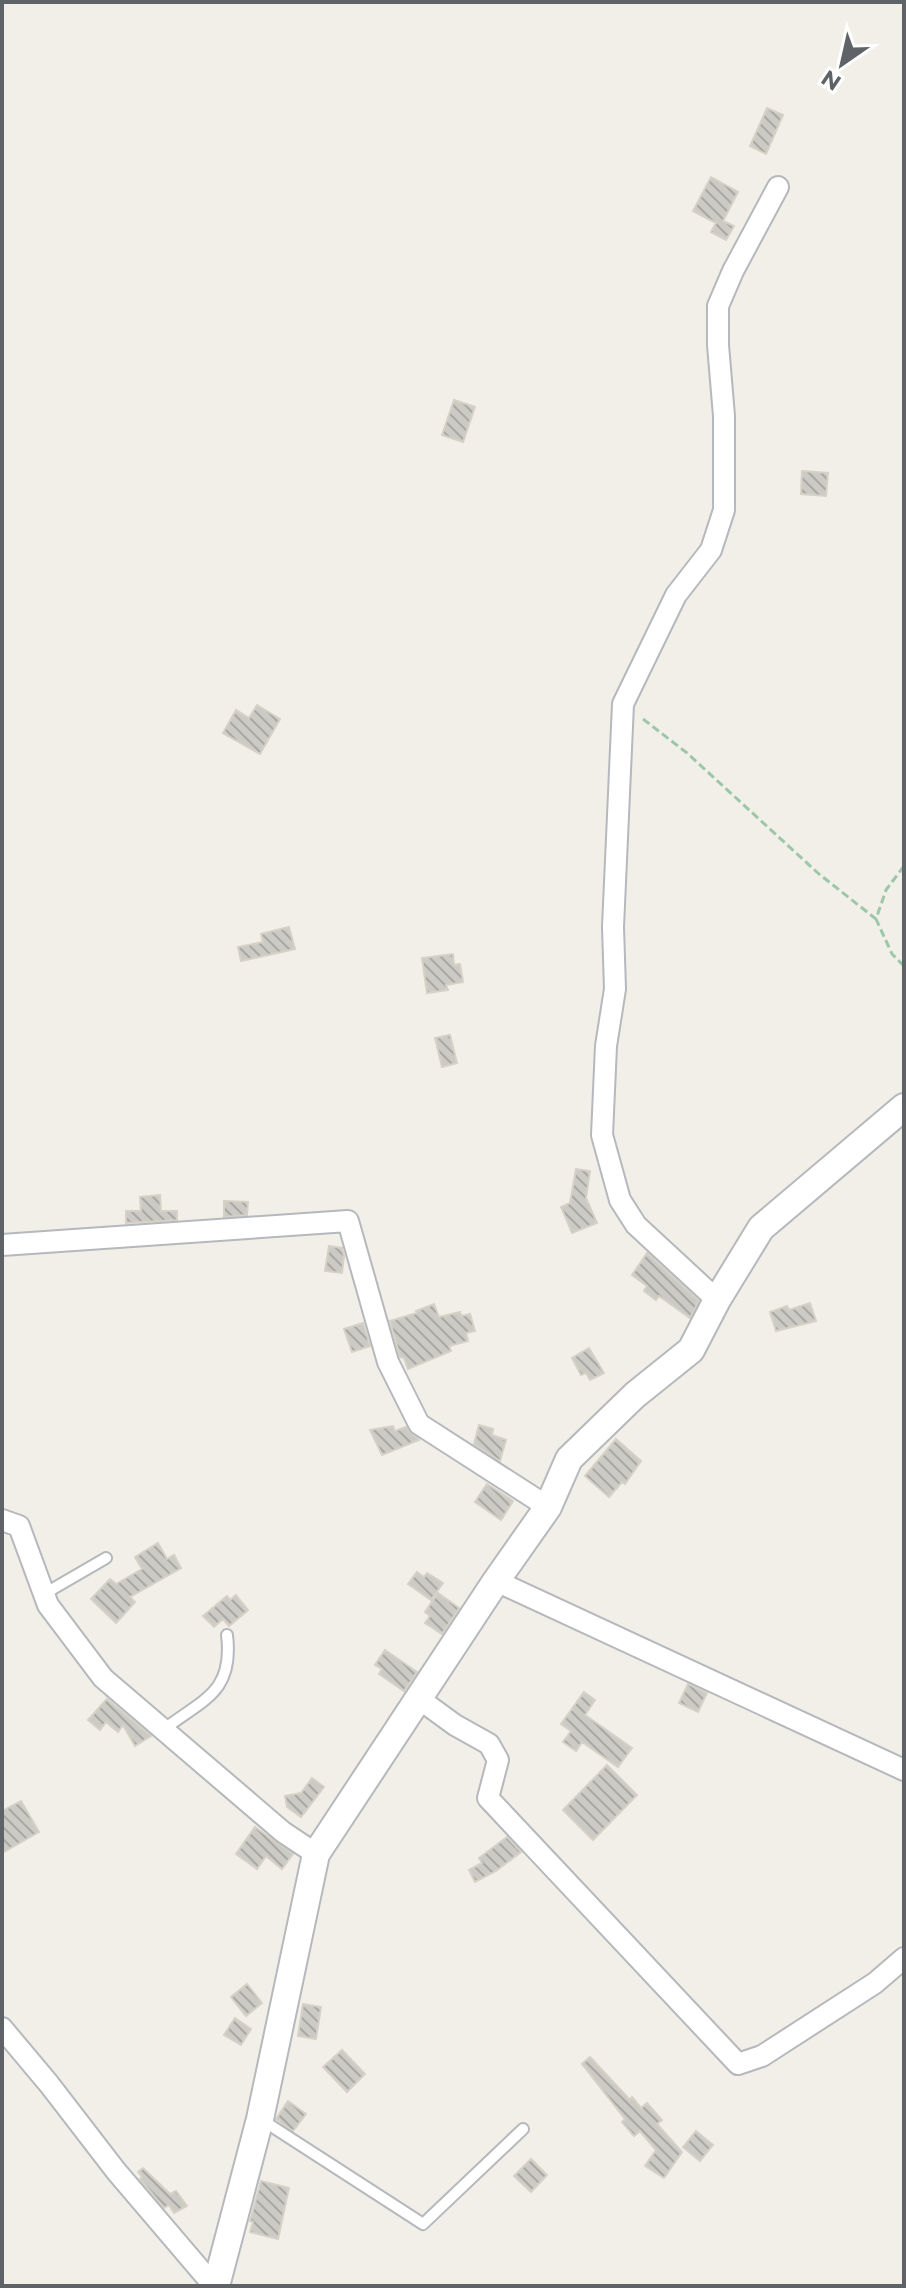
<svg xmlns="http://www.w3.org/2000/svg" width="906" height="2288" viewBox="0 0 906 2288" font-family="Montserrat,sans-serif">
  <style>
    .building { fill: url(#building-back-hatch); stroke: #d6d1c6; stroke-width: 2 }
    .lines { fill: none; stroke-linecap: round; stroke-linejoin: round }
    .service-casing { stroke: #b5b8bc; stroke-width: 14 }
    .minor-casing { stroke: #b5b8bc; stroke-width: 24 }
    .tertiary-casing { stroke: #b5b8bc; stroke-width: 30 }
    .path { stroke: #9cc7a9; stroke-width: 3; stroke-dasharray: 8 4; stroke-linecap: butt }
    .service { stroke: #fff; stroke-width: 10 }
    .minor { stroke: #fff; stroke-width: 20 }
    .tertiary { stroke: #fff; stroke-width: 26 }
  </style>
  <defs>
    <pattern id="building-back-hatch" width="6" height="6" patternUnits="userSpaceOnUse" patternTransform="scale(2)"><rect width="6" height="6" fill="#cccac5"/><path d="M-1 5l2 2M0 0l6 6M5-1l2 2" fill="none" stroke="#a9a8a4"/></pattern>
  </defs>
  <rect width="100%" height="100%" fill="#f1efe8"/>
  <!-- building -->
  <path class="building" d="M767,108L783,115L766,154L750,146Z
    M711,177L738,192L723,221L734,226L726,240L711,232L716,223L693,211Z
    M454,400L475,407L463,442L442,435Z
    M802,471L828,473L826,496L801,494Z
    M257,705L280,719L260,754L223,733L236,710L249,718Z
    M289,927L295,949L241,961L238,947L263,942L261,934Z
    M453,954L454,965L460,964L463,982L446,985L448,990L427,993L422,958Z
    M450,1035L457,1063L442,1067L435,1038Z
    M576,1169L590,1171L586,1198L597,1223L572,1233L561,1207L570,1203Z
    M160,1195L161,1211H177V1220L126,1223V1211H141L140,1197Z
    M224,1201L248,1202L247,1215L224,1217Z
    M329,1246L342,1248L344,1256L342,1273L325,1271Z
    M647,1253L699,1301L690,1318L659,1296L656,1300L644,1291L647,1286L632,1275Z
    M810,1303L816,1321L776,1331L770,1312L787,1306L789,1310Z
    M434,1304L439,1317L460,1312L461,1316L470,1314L475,1331L466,1333L468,1341L449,1346L451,1351L408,1369L404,1358L400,1357L390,1321L417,1313L416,1311Z
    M363,1323L370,1346L352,1352L344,1329Z
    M589,1348L604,1373L590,1380L586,1373L581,1375L572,1358Z
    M479,1425L493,1429L492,1435L506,1440L500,1461L474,1444Z
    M393,1426L395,1431L406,1427L419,1440L382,1455L370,1430Z
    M616,1439L641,1461L625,1484L622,1482L609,1497L585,1476Z
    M487,1484L513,1501L501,1520L475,1502Z
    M158,1543L167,1559L174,1555L181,1568L130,1597L135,1602L116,1623L91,1599L110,1579L116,1584L142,1569L135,1557Z
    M417,1572L424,1577L427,1573L443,1583L431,1600L408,1584Z
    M438,1593L459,1608L442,1634L425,1623L430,1616L425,1612Z
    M236,1595L248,1610L229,1626L223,1619L214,1627L203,1616L227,1596L230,1600Z
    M385,1650L417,1672L404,1691L379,1674L382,1669L375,1665Z
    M688,1684L707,1693L698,1712L679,1703Z
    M584,1692L595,1700L585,1715L632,1748L618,1767L582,1742L576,1751L563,1742L571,1731L561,1724Z
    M107,1699L151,1736L135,1746L123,1725L118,1732L106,1722L100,1730L88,1720Z
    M607,1765L637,1795L593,1840L563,1810Z
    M312,1778L324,1787L301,1817L287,1807L285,1796L301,1793Z
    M21,1801L39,1832L2,1853V1811Z
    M255,1827L293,1854L282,1869L266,1856L257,1869L236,1854Z
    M507,1837L521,1852L496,1871L475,1882L469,1870L482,1863L479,1858Z
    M247,1984L262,2003L246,2016L231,1997Z
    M303,2004L321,2007L316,2039L298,2036Z
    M235,2018L251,2029L241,2045L224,2035Z
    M342,2050L365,2074L347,2092L323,2067Z
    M590,2057L630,2100L632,2097L641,2108L647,2103L662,2120L657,2124L682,2152L664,2178L645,2166L656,2150L640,2131L634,2136L622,2122L625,2119L582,2064Z
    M288,2101L306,2114L293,2131L276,2119Z
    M696,2131L713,2145L700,2161L683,2147Z
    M531,2159L547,2175L531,2192L514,2176Z
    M143,2168L170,2194L176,2191L187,2206L174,2213L169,2205L164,2208L140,2179L142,2177L138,2172Z
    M261,2181L289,2188L278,2239L250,2232L253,2222L250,2221Z"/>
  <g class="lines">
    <defs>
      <path id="service" d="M44,1594L106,1558
        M163,1730C203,1699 234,1693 227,1635
        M262,2120L423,2224L523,2129"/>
      <path id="minor" d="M2,1245L348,1221L388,1362L419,1424L548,1507
        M717,1300L636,1225L620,1200L602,1135L606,1046L615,989L613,927L623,704L676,595L711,550L724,510V416L718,345V306L733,271L778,187
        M2,1520L19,1526L48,1605L103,1678L283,1832L316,1854
        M496,1581L904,1770
        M418,1698L455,1725L489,1744L498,1760L488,1798L738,2064L762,2056L875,1983L904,1958
        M2,2028L49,2084L116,2171L214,2286"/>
      <path id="tertiary" d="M216,2286L260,2119L316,1854L496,1581L548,1507L569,1459L635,1395L691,1350L717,1300L761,1228L904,1107"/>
    </defs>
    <!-- service casing -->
    <use href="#service" class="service-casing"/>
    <!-- minor casing -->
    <use href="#minor" class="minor-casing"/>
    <!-- tertiary casing -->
    <use href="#tertiary" class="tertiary-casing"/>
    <!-- path -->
    <path class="path" d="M643,719L687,753L819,874L876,919
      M904,866L886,890L876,919L892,954L904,966"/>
    <!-- service -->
    <use href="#service" class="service"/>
    <!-- minor -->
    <use href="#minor" class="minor"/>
    <!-- tertiary -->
    <use href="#tertiary" class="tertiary"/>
  </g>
  <!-- border -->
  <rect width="906" height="2288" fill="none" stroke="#5f6368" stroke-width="8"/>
  <!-- north arrow -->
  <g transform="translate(842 64) rotate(214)" stroke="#ffffff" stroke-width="6" paint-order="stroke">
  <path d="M0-6L14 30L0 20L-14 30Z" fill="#5f6368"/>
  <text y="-12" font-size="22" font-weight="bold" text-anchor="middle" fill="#5f6368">N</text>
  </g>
</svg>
